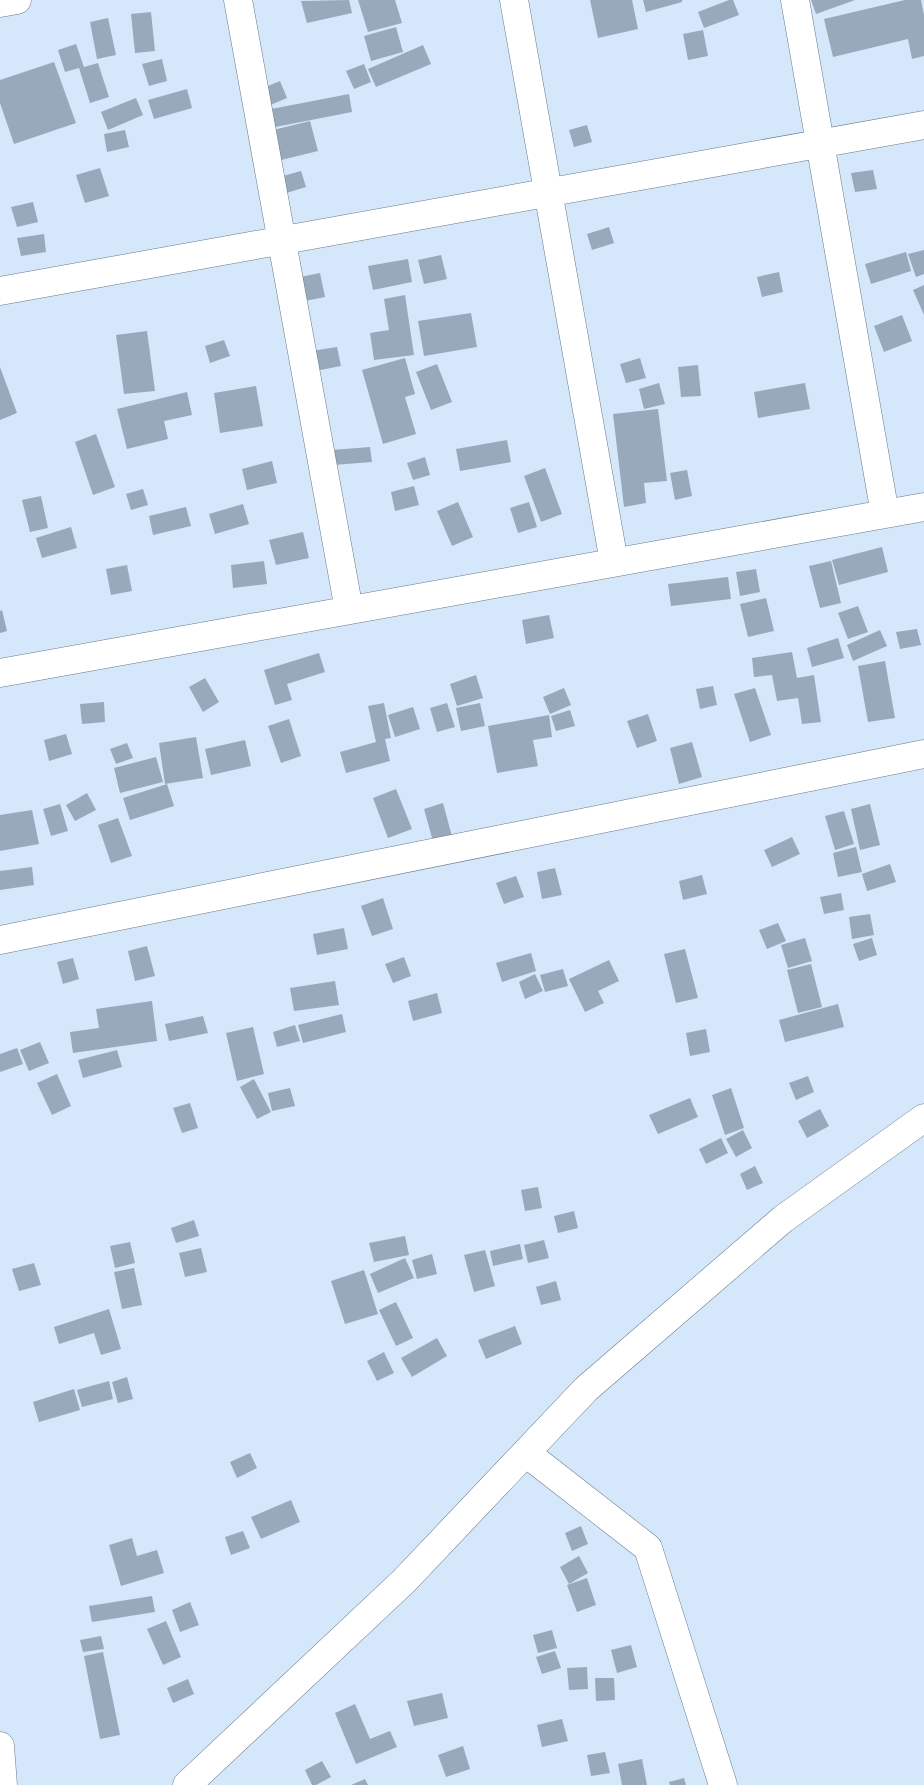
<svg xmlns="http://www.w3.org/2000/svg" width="924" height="1785" viewBox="0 0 924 1785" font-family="Overpass,sans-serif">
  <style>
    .building { fill: #99a9bc }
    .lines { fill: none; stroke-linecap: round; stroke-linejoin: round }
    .street-casing { stroke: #68788a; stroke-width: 29 }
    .street { stroke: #fff; stroke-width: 28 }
  </style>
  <rect width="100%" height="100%" fill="#d5e7fb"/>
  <!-- building -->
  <path class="building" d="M349,0L352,13L307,23L301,1Z
    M358,0H395L402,23L368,32Z
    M590,0H632L638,29L598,38Z
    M643,0H682V2L646,12Z
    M729,0H733L739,15L704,28L698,12Z
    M811,0H855L816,14Z
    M905,0H921L924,15V56L912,59L908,39L833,57L824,19Z
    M151,12L155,51L135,53L131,14Z
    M108,18L116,55L97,59L90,22Z
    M396,27L403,52L371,61L364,36Z
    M703,30L708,56L688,60L683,34Z
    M76,44L84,67L98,63L109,97L90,103L79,68L65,72L58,50Z
    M423,45L431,64L376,87L368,69Z
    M162,59L167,81L149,86L142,64Z
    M54,62L76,123L14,144L0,103V80Z
    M364,64L371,82L354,89L346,71Z
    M280,81L287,98L268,106L261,89Z
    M187,89L192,108L154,119L148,100Z
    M349,94L352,112L270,128L266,110Z
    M136,98L143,115L108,130L101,112Z
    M310,121L318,151L273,162L265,132Z
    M587,125L592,142L574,147L569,130Z
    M125,130L129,147L107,152L104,134Z
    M100,168L109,196L85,203L76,175Z
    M873,170L877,189L855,192L851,173Z
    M301,171L306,187L280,195L276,178Z
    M33,202L38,222L17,227L11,207Z
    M609,227L614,243L592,250L587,234Z
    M44,234L46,252L21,256L17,238Z
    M924,250V274L916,277L908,254Z
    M906,252L911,271L871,284L865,264Z
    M441,255L447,279L424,284L418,260Z
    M408,259L412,282L373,290L368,266Z
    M779,272L783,292L762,297L757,277Z
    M320,273L325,297L305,301L300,277Z
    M924,285V315L913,290Z
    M405,295L414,355L374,360L370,333L389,330L384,299Z
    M471,313L477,347L424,356L418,321Z
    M902,315L912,341L884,352L874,326Z
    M147,331L155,391L124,394L116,335Z
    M224,340L230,356L210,363L205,346Z
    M337,347L341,366L315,371L311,351Z
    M405,358L415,394L405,397L416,434L383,444L362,370Z
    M640,358L646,378L626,383L620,364Z
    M437,364L452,402L431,410L416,372Z
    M698,365L701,396L681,397L678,367Z
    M0,367L17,413L0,420Z
    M659,383L665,404L644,409L639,389Z
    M805,383L810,409L758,418L754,392Z
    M256,386L263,426L220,433L214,393Z
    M187,392L192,415L164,421L168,439L127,449L117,409Z
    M658,409L667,481L644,483L646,503L624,507L613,414Z
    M96,434L115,487L93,495L75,442Z
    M507,440L511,462L460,471L456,449Z
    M370,447L372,462L333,465L332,450Z
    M425,457L430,475L413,480L407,463Z
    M272,461L277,483L247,490L242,469Z
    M545,468L562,514L541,522L524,476Z
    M687,470L692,496L675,500L670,473Z
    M414,486L419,505L395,511L391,492Z
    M143,489L148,505L131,510L126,494Z
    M41,496L48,528L30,532L22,500Z
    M458,502L473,537L452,546L437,511Z
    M529,502L537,527L518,533L510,508Z
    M243,504L249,524L215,534L209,514Z
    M186,507L191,526L153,535L149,516Z
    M71,527L77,548L42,558L36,538Z
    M303,532L309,558L276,565L269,540Z
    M882,547L888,572L839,585L832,560Z
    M264,561L267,584L233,588L231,565Z
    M831,561L841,603L820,608L809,566Z
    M127,565L132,591L111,595L106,569Z
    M756,569L760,592L740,596L736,572Z
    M728,577L731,599L671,606L668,584Z
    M766,598L774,631L748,637L740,604Z
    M858,606L868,632L848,639L838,613Z
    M2,610L7,631L0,633V611Z
    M549,615L554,638L526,644L522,620Z
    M917,629L921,645L900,649L896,632Z
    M880,630L887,646L853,661L847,645Z
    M838,638L844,658L812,667L807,648Z
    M792,652L797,678L814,675L821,722L802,724L798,698L777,701L772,675L754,677L752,658Z
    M319,653L325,672L287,684L292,700L275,705L264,670Z
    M885,661L895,718L868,722L858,666Z
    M476,675L483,698L457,706L450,684Z
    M205,678L219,702L203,712L189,687Z
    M713,686L717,705L700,709L696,689Z
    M564,688L571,705L550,714L543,697Z
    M755,688L771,735L750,742L734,694Z
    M104,702L105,722L82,724L80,704Z
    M384,703L391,738L385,739L390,761L346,773L340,752L376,742L368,706Z
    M447,703L455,727L437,732L430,708Z
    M480,703L485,726L461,731L456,708Z
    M413,707L420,729L395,737L388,715Z
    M570,710L575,726L556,731L551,716Z
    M648,714L657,741L637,748L627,721Z
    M549,715L552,737L533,740L538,766L497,773L488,726Z
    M289,719L301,756L281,763L268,726Z
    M66,734L72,754L49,761L44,740Z
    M196,737L203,778L165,784L159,743Z
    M245,740L251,766L211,775L205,749Z
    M692,742L702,777L679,784L670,748Z
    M127,743L133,758L116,764L110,749Z
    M156,757L163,782L120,793L114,768Z
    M167,784L174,806L130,820L123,798Z
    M396,789L412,829L388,838L373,798Z
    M87,793L96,810L75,821L66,805Z
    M443,803L453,840L434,845L424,809Z
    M60,804L68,831L51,836L43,809Z
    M870,804L880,845L860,850L851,809Z
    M32,810L39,844L0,851V815Z
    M844,811L854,844L835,850L825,816Z
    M118,818L132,856L111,863L98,825Z
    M792,837L800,854L772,867L764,850Z
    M856,847L862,872L838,877L833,853Z
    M890,864L896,882L867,891L862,874Z
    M32,867L34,885L0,890V871Z
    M555,868L562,895L542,899L537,872Z
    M702,875L707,894L683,900L679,881Z
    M516,876L524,897L504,904L496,883Z
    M841,893L844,910L824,914L820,897Z
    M383,898L393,929L372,936L361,906Z
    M870,914L874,935L852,939L849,917Z
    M778,923L786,941L767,949L759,930Z
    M344,928L348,949L317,955L313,934Z
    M805,938L812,961L788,968L781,945Z
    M872,938L877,955L859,961L853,944Z
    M147,946L155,976L135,981L128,951Z
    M685,949L698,998L676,1003L664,954Z
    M531,953L536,971L502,982L496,963Z
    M404,957L411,976L393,983L385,964Z
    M73,958L79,979L63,984L57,962Z
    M609,960L619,981L598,991L604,1003L585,1012L569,979Z
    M811,964L822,1007L798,1013L787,970Z
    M563,969L568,986L545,992L540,975Z
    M535,974L543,991L525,999L519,982Z
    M335,981L339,1005L294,1011L290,988Z
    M437,993L442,1013L413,1021L408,1001Z
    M152,1001L157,1041L73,1053L70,1032L99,1028L96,1009Z
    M838,1004L844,1027L785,1042L779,1020Z
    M342,1014L346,1032L303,1043L298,1025Z
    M203,1016L208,1033L169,1041L165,1024Z
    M295,1025L300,1041L277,1047L273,1032Z
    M253,1027L264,1074L237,1081L226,1033Z
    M706,1029L710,1052L690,1056L686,1033Z
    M40,1042L49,1063L29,1071L20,1050Z
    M17,1048L23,1064L0,1072V1054Z
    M117,1050L122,1067L83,1078L78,1060Z
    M57,1074L71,1106L52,1115L37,1083Z
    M808,1076L814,1092L796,1100L789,1083Z
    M254,1079L271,1112L257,1119L240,1087Z
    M290,1088L295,1106L272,1111L268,1093Z
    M731,1088L744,1128L725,1135L712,1095Z
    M690,1098L698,1117L658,1134L649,1115Z
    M190,1103L198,1128L182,1133L173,1108Z
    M820,1109L829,1126L807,1138L798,1121Z
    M743,1130L752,1148L736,1157L726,1139Z
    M721,1138L728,1153L706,1164L699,1149Z
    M755,1166L763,1183L747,1190L740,1174Z
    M538,1187L542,1208L525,1211L521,1190Z
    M574,1211L578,1228L558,1233L554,1216Z
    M194,1220L199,1236L176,1243L171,1228Z
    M405,1236L409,1255L374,1262L369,1243Z
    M544,1240L549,1258L528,1263L524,1245Z
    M130,1242L135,1263L115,1268L110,1246Z
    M520,1244L523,1259L493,1266L490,1251Z
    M201,1248L207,1272L185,1277L179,1253Z
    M485,1250L495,1286L474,1292L464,1255Z
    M432,1254L437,1274L417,1279L412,1260Z
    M405,1258L414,1278L378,1293L370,1274Z
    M34,1263L41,1285L19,1291L12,1269Z
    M134,1268L142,1305L122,1309L114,1272Z
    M364,1270L378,1314L345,1324L331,1281Z
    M556,1281L561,1300L541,1305L536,1287Z
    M396,1302L413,1338L396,1346L379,1310Z
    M109,1309L121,1349L101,1355L94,1333L59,1344L54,1327Z
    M515,1326L522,1344L486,1359L478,1340Z
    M437,1338L447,1356L412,1377L401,1358Z
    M384,1352L394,1373L377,1381L367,1361Z
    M127,1377L133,1399L118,1403L112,1382Z
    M109,1381L113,1399L82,1407L77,1390Z
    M74,1389L80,1410L39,1422L33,1402Z
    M250,1453L257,1468L237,1478L230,1462Z
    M291,1500L300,1522L261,1539L251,1517Z
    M581,1526L588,1544L572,1551L565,1533Z
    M243,1531L250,1548L231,1555L225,1537Z
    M132,1538L137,1556L157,1550L164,1573L121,1586L109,1545Z
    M579,1556L588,1573L569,1584L560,1567Z
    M587,1578L596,1605L577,1612L567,1585Z
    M152,1596L155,1612L92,1622L89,1606Z
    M190,1602L199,1625L180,1632L172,1610Z
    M166,1621L181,1657L163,1665L147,1629Z
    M552,1630L557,1648L538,1653L533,1635Z
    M101,1636L104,1649L83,1652L80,1640Z
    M631,1645L637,1667L617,1673L611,1650Z
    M555,1651L561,1668L542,1674L536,1657Z
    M103,1652L120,1735L100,1739L84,1656Z
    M587,1667L588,1689L569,1690L567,1668Z
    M595,1678H614L615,1700L596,1701Z
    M188,1679L194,1694L173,1703L167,1688Z
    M442,1693L448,1718L414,1726L407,1701Z
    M355,1704L370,1739L390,1731L397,1747L356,1764L335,1713Z
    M562,1719L568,1741L542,1747L537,1725Z
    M463,1746L470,1769L446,1777L438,1755Z
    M605,1752L610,1773L591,1776L587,1755Z
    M642,1759L647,1785H622L618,1764Z
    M322,1761L331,1777L316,1785H312L305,1770Z
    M684,1778L686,1785H670L669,1782Z
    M365,1779L368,1785H351Z"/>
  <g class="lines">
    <defs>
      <path id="street" d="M238,0L349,610
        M514,0L614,562
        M795,0L885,514
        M0,3L17,0
        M0,291L924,125
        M0,673L924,507
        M0,940L924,754
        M526,1453L648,1548L723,1785
        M0,1746L3,1785
        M187,1785L404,1581L586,1389L783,1219L924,1118"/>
    </defs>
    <!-- street casing -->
    <use href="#street" class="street-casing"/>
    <!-- street -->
    <use href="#street" class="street"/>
  </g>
</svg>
